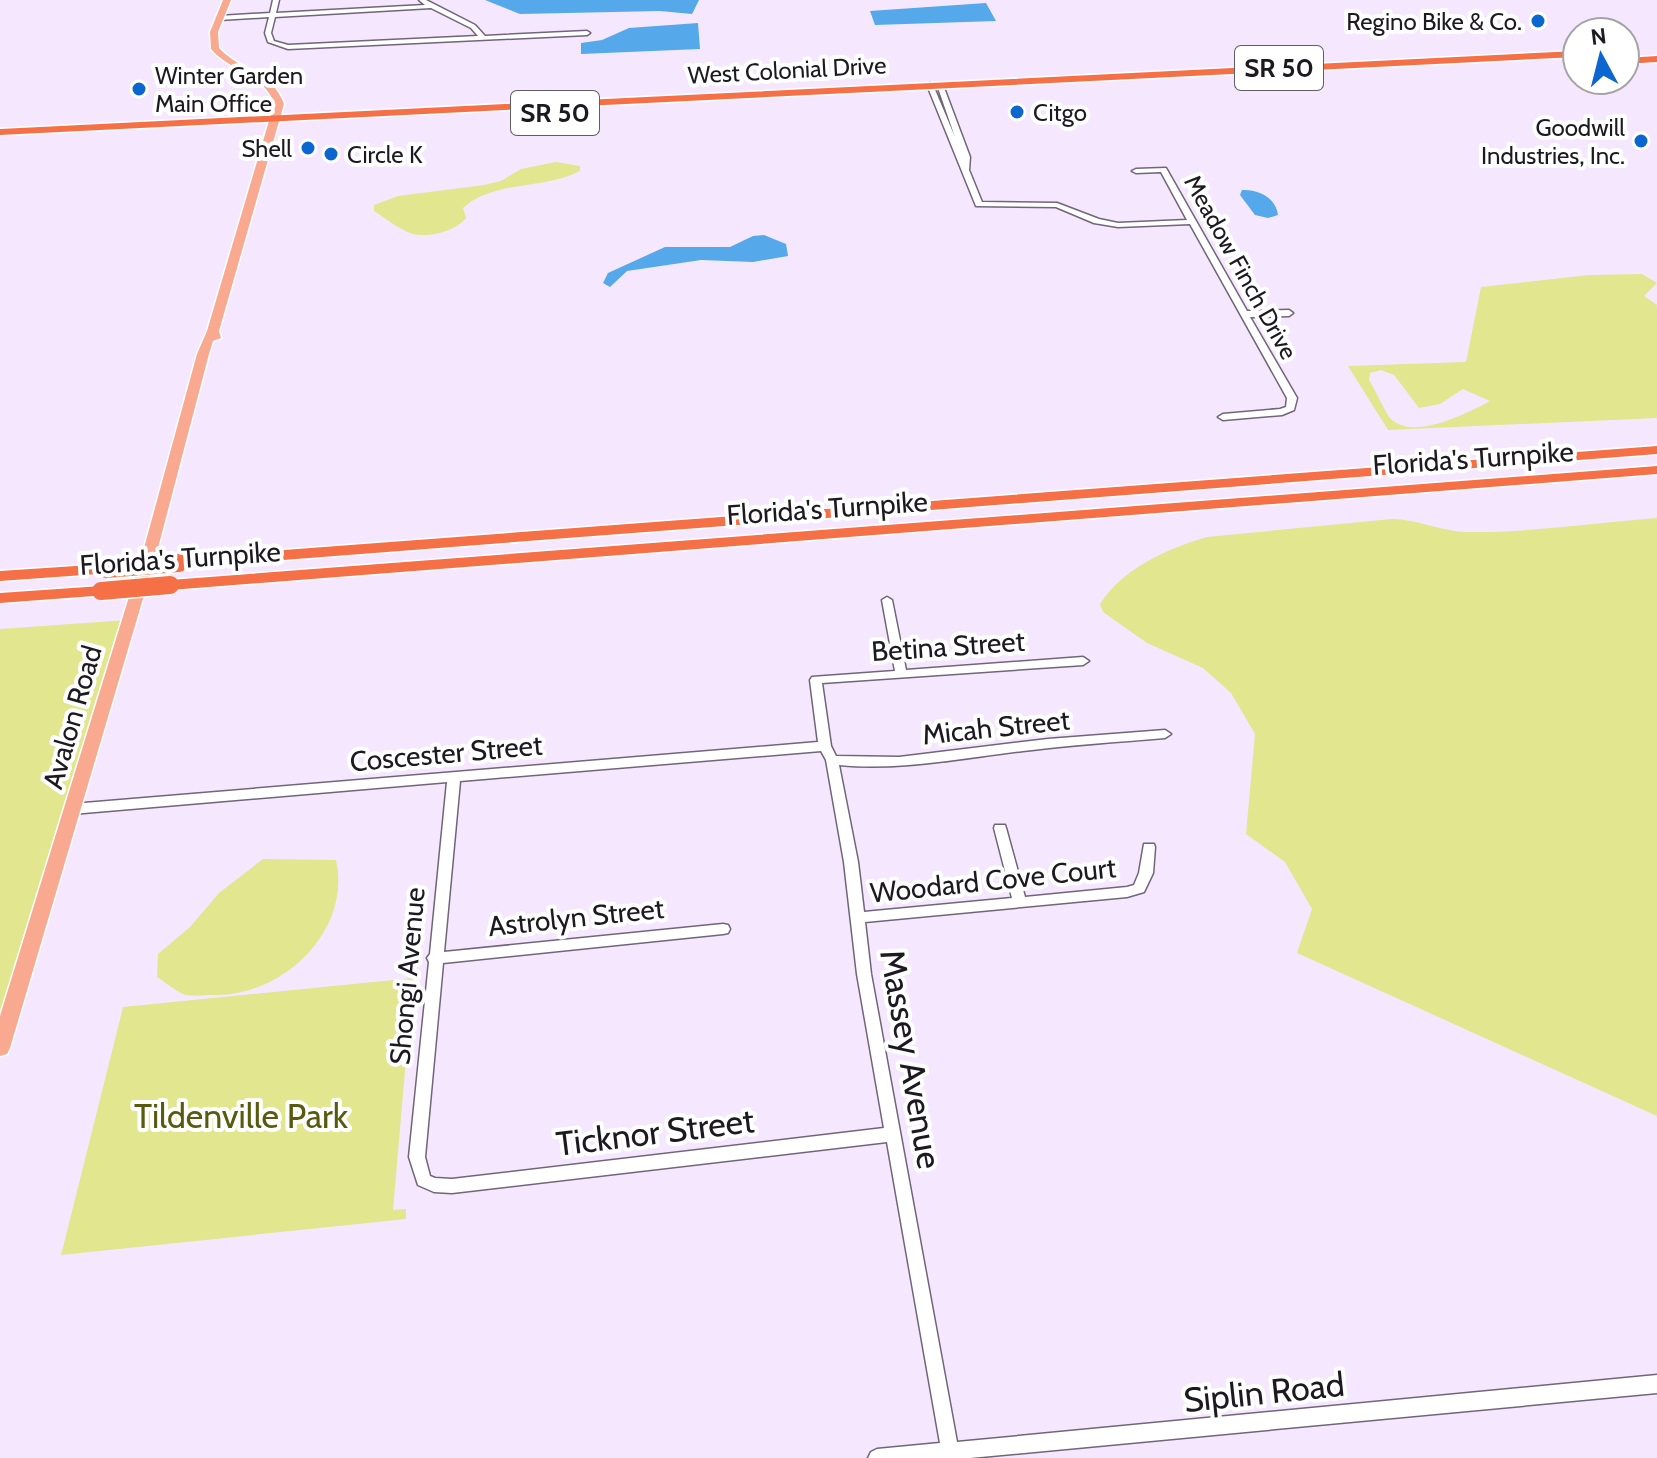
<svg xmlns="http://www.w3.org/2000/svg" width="1657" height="1458" viewBox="0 0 1657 1458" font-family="Cabin,sans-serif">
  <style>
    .green { fill: #e1e68f; fill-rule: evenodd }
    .water { fill: #55a8ea }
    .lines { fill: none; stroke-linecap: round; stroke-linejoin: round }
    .minor-casing { stroke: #716579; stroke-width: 3 }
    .major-casing { stroke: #fff; stroke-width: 3 }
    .highway-casing { stroke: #fff; stroke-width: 3 }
    .minor { fill: #fff; fill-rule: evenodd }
    .major { fill: #faa991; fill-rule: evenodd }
    .highway { fill: #f67047; fill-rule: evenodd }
    .highway-bridge-casing { stroke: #fff; stroke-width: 21; stroke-linecap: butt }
    .highway-bridge { stroke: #f67047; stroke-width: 18 }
    .poi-dot { fill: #0b66cf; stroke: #fff; stroke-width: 3 }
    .labels { text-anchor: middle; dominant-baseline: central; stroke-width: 8; stroke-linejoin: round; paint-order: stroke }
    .far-poi-label { font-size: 24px; fill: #1d1920; stroke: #fff; text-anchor: end }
    .far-street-label { font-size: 24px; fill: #1d1920; stroke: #fff }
    .shield { fill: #fff; stroke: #615e63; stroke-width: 2 }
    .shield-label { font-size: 26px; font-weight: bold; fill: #1d1920 }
    .street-label { font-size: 28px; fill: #1d1920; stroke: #fff }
    .near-street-label { font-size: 34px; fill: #1d1920; stroke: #fff }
    .near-park-label { font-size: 34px; fill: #585a0d; stroke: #fff }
  </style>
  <rect width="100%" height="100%" fill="#f5e8fe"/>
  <!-- green -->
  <path class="green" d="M556,162L580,166V171C544,190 493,180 463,208L466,218C456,231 429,238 413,234C400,230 385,218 374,211V205L398,196L484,185L501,181L521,169Z
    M1642,274L1657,283L1644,296L1657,305V418L1388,430L1348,366L1466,362L1481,287L1589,275ZM1381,370L1394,375L1419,408L1440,404L1463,389L1490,401C1468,413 1412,442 1390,418C1385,412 1375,389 1369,380L1370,373Z
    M1657,518V1116L1297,953L1312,909L1285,862L1246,834L1255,734L1231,693L1203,668L1147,643L1103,612L1100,604C1123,568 1167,549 1207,537L1392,519C1417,519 1440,531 1465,532C1529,533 1593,523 1657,518Z
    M127,620L0,1048V629Z
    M263,859L336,860C352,930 283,997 213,995C204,995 191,997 183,994C174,990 165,982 157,977L158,954L190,927L219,893Z
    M413,978L393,1210L406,1209V1219L61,1255L123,1007Z"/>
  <!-- water -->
  <path class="water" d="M485,0H699L692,14L660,11L520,14Z
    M986,3L996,21L875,25L870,11Z
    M698,23L700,49L581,54V43L602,40L629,28Z
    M1242,190C1259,189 1276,198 1278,215L1268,218L1255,215L1240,195Z
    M764,235L786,244L788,256L753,262L701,260L627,271L610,287L603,283L608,273L665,247H730L753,236Z"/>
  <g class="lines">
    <defs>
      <path id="minor" d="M273,0H279L276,13L425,5L419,0H426L475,25L485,36L587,31L590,33L587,35L288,49L268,42L265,33L269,17L219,20L216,18L219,16L270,13ZM431,8L471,28L478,36L288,45L274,41L271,33L275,17Z
        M930,83L933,85L955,137L937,85L940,83L943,85L970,157L969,170L982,202L1057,203L1099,219L1118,223L1187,220L1161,172L1136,173L1132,171L1136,169L1166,168L1247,311L1289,310L1293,313L1289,316L1250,317L1297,398L1294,410L1282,415L1223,420L1218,417L1223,414L1280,409L1286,407L1287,398L1190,224L1118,227L1094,223L1056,207L976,206L927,85Z
        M887,597L892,600L906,670L1083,657L1089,661L1083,665L822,683L831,746L836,756L899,757L1048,739L1165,730L1171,734L1165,738C1118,742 1070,745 1023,751C962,758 901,771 839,765L858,862L864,912L1012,898L994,828L995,825H1005L1006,828L1025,897L1127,887L1134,885L1139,873L1144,844H1154L1155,847L1153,873L1144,892L1127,897L865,922L871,974L957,1442L1657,1375V1393L970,1458H868L871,1452L877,1449L940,1443L887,1142L452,1193L434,1192L418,1185L409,1157L429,962L427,958L430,954L447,782L72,814L68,812L66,809L68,806L72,804L818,742L810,680L812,677L895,671L882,600ZM821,751L826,760L844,862L857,974L884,1128L452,1179L435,1178L430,1176L425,1157L443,963L723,934L728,933L730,929L728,925L723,924L444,952L460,781Z"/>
      <path id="major" d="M223,0H231L218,32L219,48C240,71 273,72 284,104L219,331L221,338L213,341L209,354L158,548L10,1048L7,1054L0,1056V1016L144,548L197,354L207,331L274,104C265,74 229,71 211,49L210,32Z"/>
      <path id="highway" d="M1577,51V57L0,135V129Z
        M1657,56V62L1625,64V58Z
        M1657,446V454L179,568L171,563L179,558Z
        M1657,466V474L170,590L162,585L170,580Z
        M106,564L114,569L112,573L0,581V571Z
        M101,586L107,587L109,591L107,595L0,603V593Z"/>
    </defs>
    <!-- minor casing -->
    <use href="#minor" class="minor-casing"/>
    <!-- major casing -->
    <use href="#major" class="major-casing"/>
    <!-- highway casing -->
    <use href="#highway" class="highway-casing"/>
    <!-- minor -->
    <use href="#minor" class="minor"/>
    <!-- major -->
    <use href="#major" class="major"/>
    <!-- highway -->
    <use href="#highway" class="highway"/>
    <defs>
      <path id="highway-bridge" d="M106,569L179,563
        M101,591L170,585"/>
    </defs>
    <!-- highway-bridge casing -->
    <use href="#highway-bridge" class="highway-bridge-casing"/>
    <!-- highway-bridge -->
    <use href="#highway-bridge" class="highway-bridge"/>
  </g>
  <!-- markers -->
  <g class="poi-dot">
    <circle cx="1538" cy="21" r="8"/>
    <circle cx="139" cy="89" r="8"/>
    <circle cx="1017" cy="112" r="8"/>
    <circle cx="1641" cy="141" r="8"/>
    <circle cx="308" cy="148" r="8"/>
    <circle cx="331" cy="154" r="8"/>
  </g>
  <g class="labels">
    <!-- far-poi labels -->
    <g class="far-poi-label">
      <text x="1522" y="21">Regino Bike &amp; Co.</text>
      <text x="155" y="75" text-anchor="start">Winter Garden<tspan x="155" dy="28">Main Office</tspan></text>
      <text x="1033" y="112" text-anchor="start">Citgo</text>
      <text x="1625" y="127">Goodwill<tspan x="1625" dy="28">Industries, Inc.</tspan></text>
      <text x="292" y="148">Shell</text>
      <text x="347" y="154" text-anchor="start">Circle K</text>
    </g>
    <!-- far-street labels -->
    <g class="far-street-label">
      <text transform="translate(787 70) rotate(-3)">West Colonial Drive</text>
      <text transform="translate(1241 267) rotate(61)">Meadow Finch Drive</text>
    </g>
    <!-- shield labels -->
    <g class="shield">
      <rect x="1235" y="46" width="88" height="44" rx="6"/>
      <rect x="511" y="91" width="88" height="44" rx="6"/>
    </g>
    <g class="shield-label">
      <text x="1279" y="68">SR 50</text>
      <text x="555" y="113">SR 50</text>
    </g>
    <!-- street labels -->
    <g class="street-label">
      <text transform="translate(1473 458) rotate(-4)">Florida's Turnpike</text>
      <text transform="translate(827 508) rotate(-4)">Florida's Turnpike</text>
      <text transform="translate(180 558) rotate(-4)">Florida's Turnpike</text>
      <text transform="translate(948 646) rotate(-4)">Betina Street</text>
      <text transform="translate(72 717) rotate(-74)">Avalon Road</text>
      <text transform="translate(996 727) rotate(-6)">Micah Street</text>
      <text transform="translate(446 753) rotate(-5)">Coscester Street</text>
      <text transform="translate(993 880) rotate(-6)">Woodard Cove Court</text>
      <text transform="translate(576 917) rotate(-6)">Astrolyn Street</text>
      <text transform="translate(407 976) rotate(-85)">Shongi Avenue</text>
    </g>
    <!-- near-street labels -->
    <g class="near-street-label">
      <text transform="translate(911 1059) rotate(80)">Massey Avenue</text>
      <text transform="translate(655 1132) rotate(-7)">Ticknor Street</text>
      <text transform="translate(1264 1392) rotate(-6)">Siplin Road</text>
    </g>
    <!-- near-park labels -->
    <g class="near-park-label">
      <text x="241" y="1116">Tildenville Park</text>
    </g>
  </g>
  <!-- north arrow -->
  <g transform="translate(1601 56) rotate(353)"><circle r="38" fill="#ffffff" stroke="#a5a3a6" stroke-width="2"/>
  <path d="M0-6L14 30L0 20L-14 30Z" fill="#0b66cf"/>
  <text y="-12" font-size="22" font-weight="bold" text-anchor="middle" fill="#1d1920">N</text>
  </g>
</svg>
